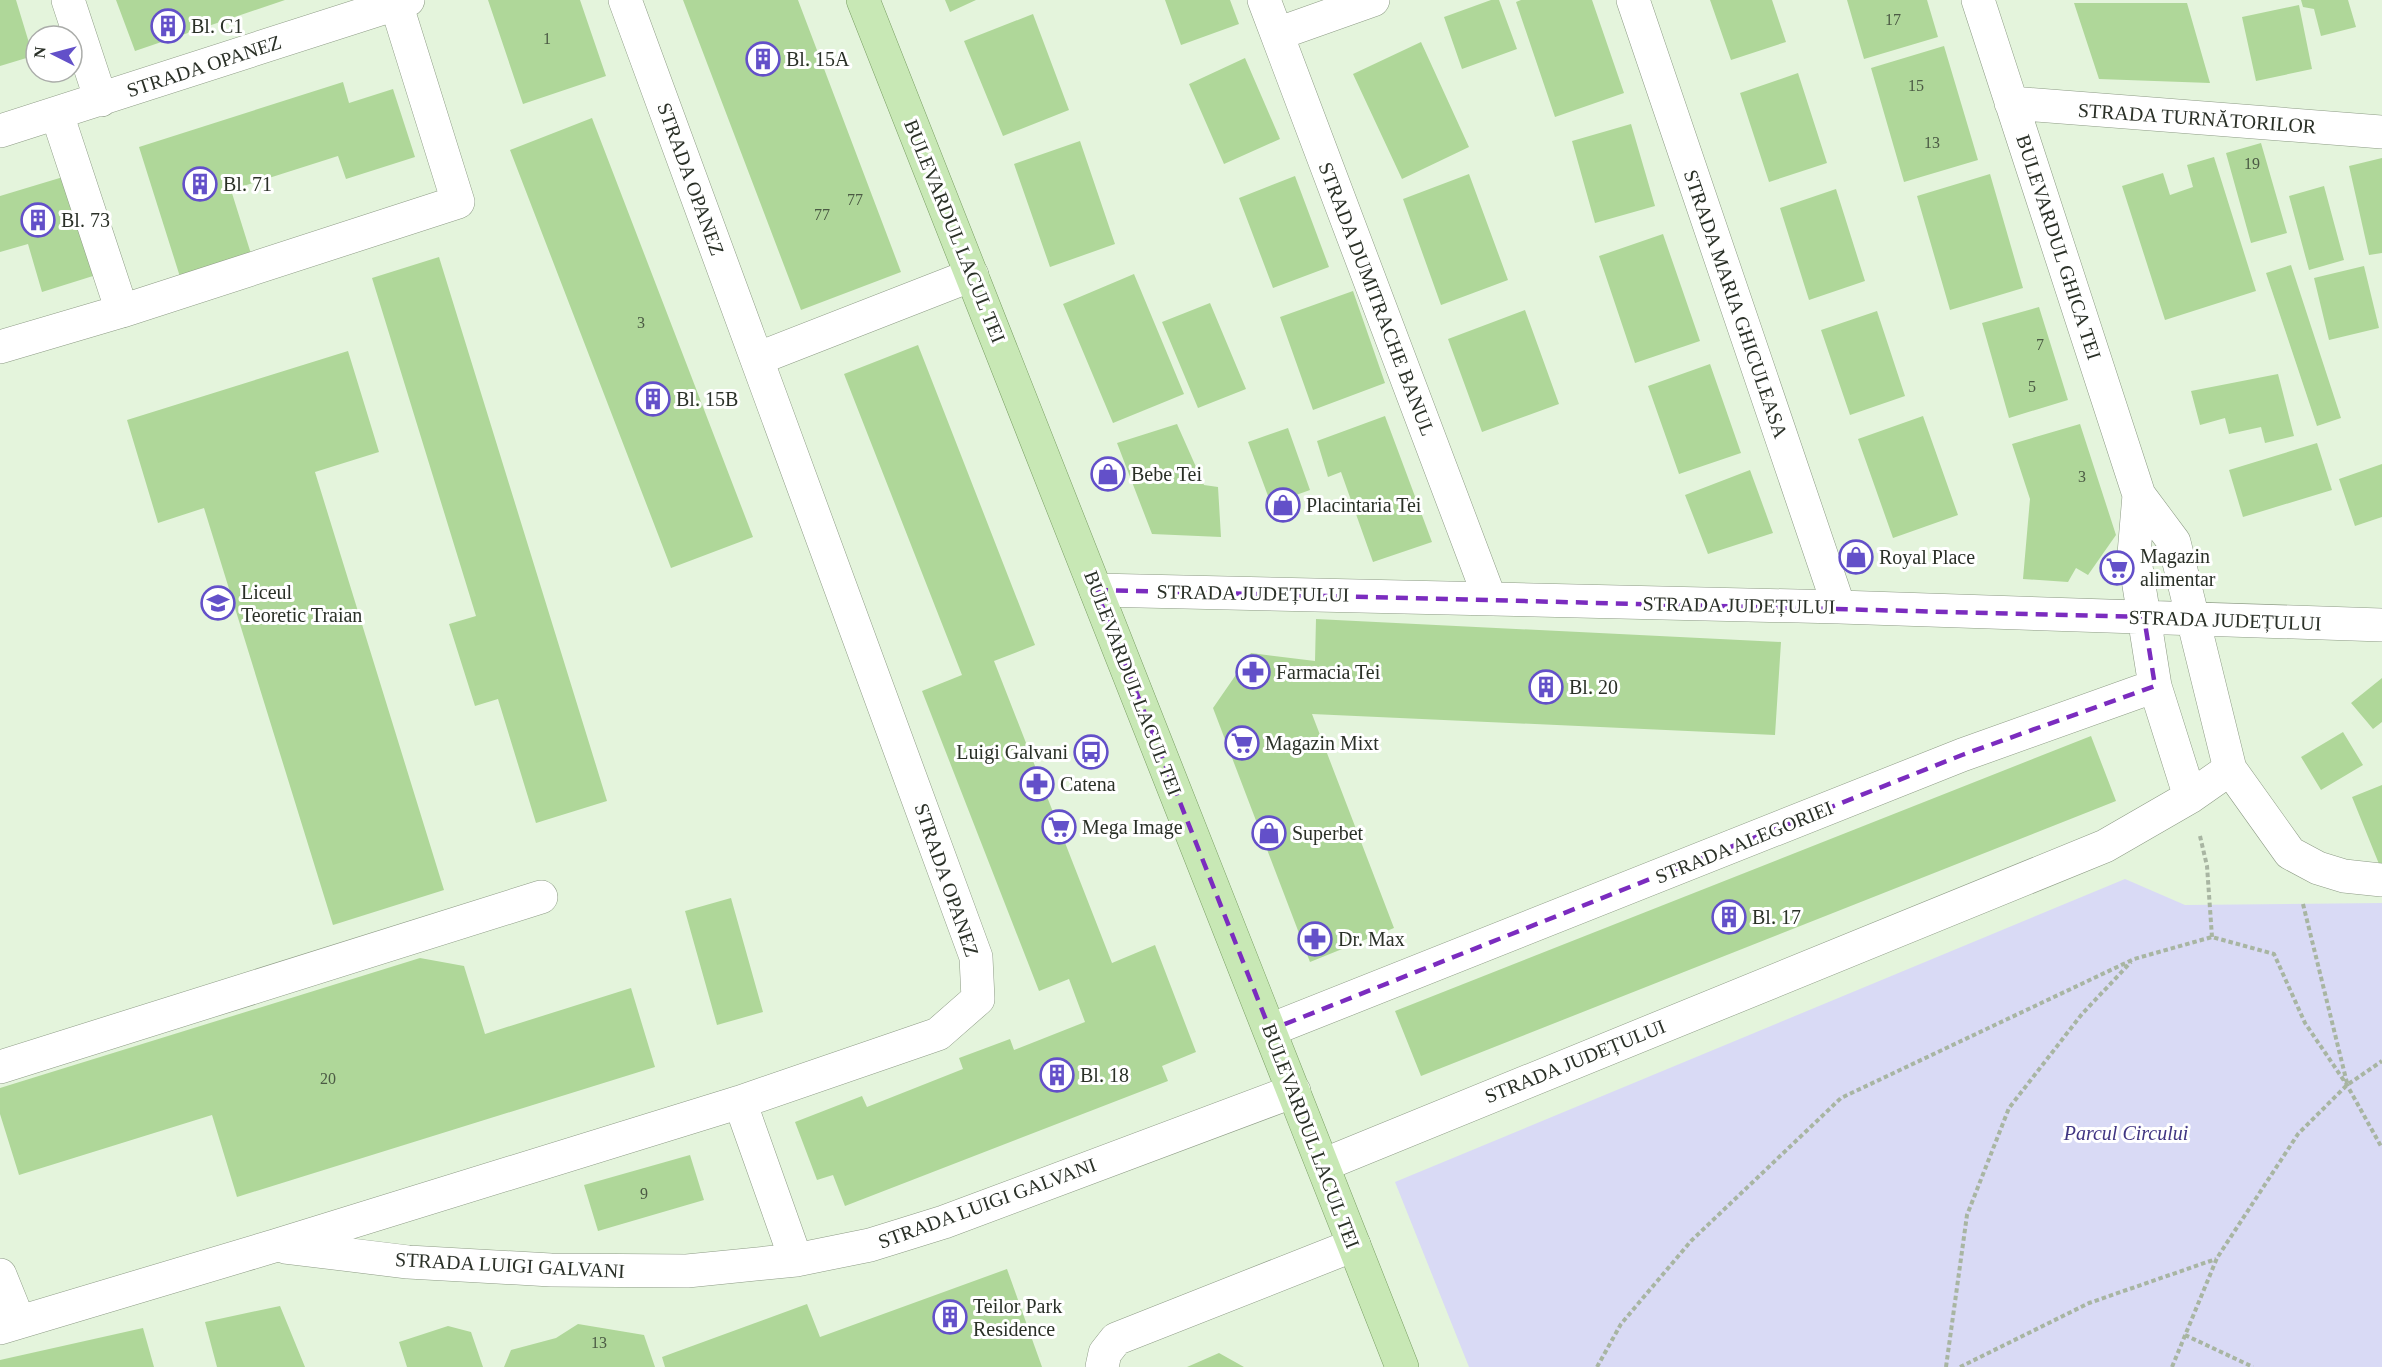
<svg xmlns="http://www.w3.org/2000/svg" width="2382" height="1367" viewBox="0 0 2382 1367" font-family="Georgia,serif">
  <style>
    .green { fill: #d9daf5 }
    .building { fill: #afd799 }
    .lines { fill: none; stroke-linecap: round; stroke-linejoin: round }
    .minor-casing { stroke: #8d9b85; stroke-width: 34 }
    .major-casing { stroke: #799e63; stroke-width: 34 }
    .path { stroke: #a8b5a2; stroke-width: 4; stroke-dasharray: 4.5 3; stroke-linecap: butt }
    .minor { stroke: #fff; stroke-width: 33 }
    .major { stroke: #c8e8b5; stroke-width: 33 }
    .marked { fill: none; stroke: #7b2cbf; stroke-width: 4.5; stroke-dasharray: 12 8; stroke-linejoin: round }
    .labels { text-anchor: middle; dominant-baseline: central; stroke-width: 6; stroke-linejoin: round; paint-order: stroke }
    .number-label { font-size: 16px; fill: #4b5a44 }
    .poi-label { font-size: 20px; fill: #2a3027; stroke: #fff; text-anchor: start }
    .street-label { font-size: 20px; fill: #2a3027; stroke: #fff }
    .park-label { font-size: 20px; font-style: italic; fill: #403582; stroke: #fff }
  </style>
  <rect width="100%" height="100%" fill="#e4f4dc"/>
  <!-- green -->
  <path class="green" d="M2125,879L2185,905L2382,903V1367H1469L1395,1182Z"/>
  <!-- building -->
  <path class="building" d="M0,0H16L33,56L0,66Z
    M116,0H285L135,51Z
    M488,0H580L606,76L523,104Z
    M683,0H798L901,272L801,310Z
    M945,0H976L950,12Z
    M1165,0H1230L1239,24L1181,45Z
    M1491,0H1499L1517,49L1462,69L1444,17Z
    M1521,0H1592L1624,93L1555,117L1516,2Z
    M1710,0H1772L1786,42L1731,60Z
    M1847,0H1927L1938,37L1864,59Z
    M2301,0H2348L2356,27L2321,36L2314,9L2303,7Z
    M2074,3H2187L2210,83L2099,79Z
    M2299,5L2312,69L2256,81L2242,17Z
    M1033,14L1069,110L1003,136L964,41Z
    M1421,42L1469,147L1402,179L1353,74Z
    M1944,46L1978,160L1904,182L1871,68Z
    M1245,58L1280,139L1224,164L1189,84Z
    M1798,73L1827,163L1769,182L1740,93Z
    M343,82L349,103L393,89L415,157L346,179L338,156L231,190L252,257L181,280L139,147Z
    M592,118L753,537L671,568L510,150Z
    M1631,124L1655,206L1595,223L1572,141Z
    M1080,141L1115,244L1050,267L1014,164Z
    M2261,143L2287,233L2251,243L2226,153Z
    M2214,157L2256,291L2165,320L2122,186L2163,173L2170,195L2193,187L2187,165Z
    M2382,158V253L2369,255L2349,166Z
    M1469,174L1508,280L1441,305L1403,199Z
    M1990,174L2023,288L1950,310L1917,196Z
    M1295,176L1329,267L1273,288L1239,198Z
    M63,177L93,276L42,292L28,244L0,252V196Z
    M2324,186L2344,260L2309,270L2289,196Z
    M1836,189L1865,281L1809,300L1780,208Z
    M1663,234L1700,341L1635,363L1599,256Z
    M439,257L607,801L536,823L498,699L475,706L449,624L476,616L372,278Z
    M2291,265L2341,418L2317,426L2266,273Z
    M2364,266L2379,328L2329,340L2314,278Z
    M1134,274L1184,394L1113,423L1063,304Z
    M1353,291L1385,383L1313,410L1280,317Z
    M1210,303L1246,389L1198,408L1162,322Z
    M2039,307L2068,400L2009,418L1982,323Z
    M1525,310L1559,404L1482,432L1448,339Z
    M1877,311L1905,396L1850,415L1821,330Z
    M918,345L1035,645L994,661L1112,963L1155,945L1196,1052L1162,1066L1168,1081L845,1206L833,1175L817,1180L795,1122L862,1096L867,1107L963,1069L959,1058L1010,1039L1014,1050L1085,1022L1069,979L1039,991L922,691L962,675L844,374Z
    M348,351L379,452L315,472L444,890L333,925L204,508L158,523L127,420Z
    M1710,364L1741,453L1679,474L1648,386Z
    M2278,374L2294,436L2265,443L2261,427L2229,434L2225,418L2200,425L2191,391Z
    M1385,416L1432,542L1373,562L1341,472L1328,477L1317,441Z
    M1923,416L1958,515L1893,538L1858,439Z
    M1177,424L1204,485L1218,487L1221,537L1152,534L1117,443Z
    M2080,424L2116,535L2088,575L2076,568L2068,582L2023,579L2030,499L2012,444Z
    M1288,428L1310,490L1271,504L1248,442Z
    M2317,443L2332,490L2243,517L2229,470Z
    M2382,464V517L2355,526L2339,479Z
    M1750,470L1773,533L1708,554L1685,495Z
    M1316,619L1781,642L1775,735L1312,714L1394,928L1310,962L1213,708L1251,653L1315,661Z
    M2382,678V722L2373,729L2351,703Z
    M2343,732L2363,765L2321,790L2301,757Z
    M2091,736L2116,801L1421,1076L1395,1011Z
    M2382,785V863L2379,864L2352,797Z
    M731,898L763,1012L717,1025L685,911Z
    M420,958L464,966L485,1034L631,988L655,1067L237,1197L212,1115L19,1175L0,1114V1088Z
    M690,1155L704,1200L598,1231L584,1185Z
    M1007,1269L1042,1367H665L662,1357L807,1304L820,1337Z
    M280,1306L305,1367H217L205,1322Z
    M578,1324L644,1335L655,1367H504L511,1350L556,1338Z
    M448,1326L471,1332L483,1367H407L399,1342Z
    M143,1328L154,1367H0V1360Z
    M1219,1353L1244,1367H1187Z"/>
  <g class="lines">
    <defs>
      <path id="minor" d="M68,0L101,100
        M1264,0L1490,599
        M1633,0L1839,607
        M1978,0L2139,495L2174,542L2230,769L2290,853L2318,868L2344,876L2382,880
        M1277,34L1373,0
        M2011,103L2382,132
        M57,114L122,311
        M0,131L408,0
        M0,347L122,311L458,202L395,0
        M757,359L972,275
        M1096,590L1839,607L2382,625
        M2155,686L2190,797
        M1270,1030L1962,755L2155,686L2134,554L2139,495
        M0,1067L541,897
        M740,1102L796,1260
        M1323,1165L2105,846L2190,797L2230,769
        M285,1247L408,1262L551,1270L687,1271L796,1260L870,1245L944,1222L1294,1091
        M0,1275L19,1322
        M0,1328L274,1246L740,1102L938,1034L978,999L976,957L625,0
        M1102,1367L1105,1353L1116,1339L1354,1245"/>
      <path id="major" d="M863,0L1402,1367"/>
    </defs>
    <!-- minor casing -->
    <use href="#minor" class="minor-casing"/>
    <!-- major casing -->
    <use href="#major" class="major-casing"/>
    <!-- path -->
    <path class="path" d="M2200,836L2207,866L2212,937
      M2303,904L2347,1083
      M2185,1335L2253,1367
      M1597,1367L1621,1324L1691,1241L1841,1098L2134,959L2212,937L2274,954L2305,1023L2347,1085L2382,1148
      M1946,1367L1967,1215L2009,1108L2082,1014L2131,962
      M1960,1367L2089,1303L2216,1259
      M2172,1367L2217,1258L2298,1134L2347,1085L2382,1061"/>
    <!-- minor -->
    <use href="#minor" class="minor"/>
    <!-- major -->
    <use href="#major" class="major"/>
  </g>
  <!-- marked area -->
  <path class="marked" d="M1096,590L2144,617L2155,686L1962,755L1270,1030Z"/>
  <!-- icons -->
  <defs>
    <symbol id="building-ring" viewBox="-11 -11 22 22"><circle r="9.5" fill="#fff" stroke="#6350c9" stroke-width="1.5"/><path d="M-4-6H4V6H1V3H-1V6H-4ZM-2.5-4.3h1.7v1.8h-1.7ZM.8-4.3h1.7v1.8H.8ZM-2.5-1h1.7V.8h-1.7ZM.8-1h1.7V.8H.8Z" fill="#6350c9"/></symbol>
    <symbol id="shop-ring" viewBox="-11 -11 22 22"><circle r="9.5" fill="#fff" stroke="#6350c9" stroke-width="1.5"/><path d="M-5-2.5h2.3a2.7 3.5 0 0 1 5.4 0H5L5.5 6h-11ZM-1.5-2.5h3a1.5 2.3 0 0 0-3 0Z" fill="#6350c9"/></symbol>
    <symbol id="supermarket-ring" viewBox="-11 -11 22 22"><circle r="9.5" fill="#fff" stroke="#6350c9" stroke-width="1.5"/><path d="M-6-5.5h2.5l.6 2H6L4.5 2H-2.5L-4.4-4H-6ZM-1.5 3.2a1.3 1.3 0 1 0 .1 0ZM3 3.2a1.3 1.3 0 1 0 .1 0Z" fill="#6350c9"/></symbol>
    <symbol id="school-ring" viewBox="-11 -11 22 22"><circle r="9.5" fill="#fff" stroke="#6350c9" stroke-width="1.5"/><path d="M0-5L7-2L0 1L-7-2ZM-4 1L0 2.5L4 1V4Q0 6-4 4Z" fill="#6350c9"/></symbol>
    <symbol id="pharmacy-ring" viewBox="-11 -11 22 22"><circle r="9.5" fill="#fff" stroke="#6350c9" stroke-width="1.5"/><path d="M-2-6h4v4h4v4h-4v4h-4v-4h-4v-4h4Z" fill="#6350c9"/></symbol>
    <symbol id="bus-ring" viewBox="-11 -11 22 22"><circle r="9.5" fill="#fff" stroke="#6350c9" stroke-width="1.5"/><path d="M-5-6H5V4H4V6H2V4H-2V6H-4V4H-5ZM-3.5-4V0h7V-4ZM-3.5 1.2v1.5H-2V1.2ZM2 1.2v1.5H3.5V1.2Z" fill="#6350c9"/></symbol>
  </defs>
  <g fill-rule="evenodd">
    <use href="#building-ring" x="149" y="7" width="38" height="38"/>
    <use href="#building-ring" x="744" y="40" width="38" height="38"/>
    <use href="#building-ring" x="181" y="165" width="38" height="38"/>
    <use href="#building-ring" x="19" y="201" width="38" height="38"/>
    <use href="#building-ring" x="634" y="380" width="38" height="38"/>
    <use href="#shop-ring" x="1089" y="455" width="38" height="38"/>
    <use href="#shop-ring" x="1264" y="486" width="38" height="38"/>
    <use href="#shop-ring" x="1837" y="538" width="38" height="38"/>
    <use href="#supermarket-ring" x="2098" y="549" width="38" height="38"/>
    <use href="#school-ring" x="199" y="584" width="38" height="38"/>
    <use href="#pharmacy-ring" x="1234" y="653" width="38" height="38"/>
    <use href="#building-ring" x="1527" y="668" width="38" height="38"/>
    <use href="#supermarket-ring" x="1223" y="724" width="38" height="38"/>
    <use href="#bus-ring" x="1072" y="733" width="38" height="38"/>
    <use href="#pharmacy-ring" x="1018" y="765" width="38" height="38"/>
    <use href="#supermarket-ring" x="1040" y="808" width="38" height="38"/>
    <use href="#shop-ring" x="1250" y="814" width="38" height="38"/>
    <use href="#building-ring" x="1710" y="898" width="38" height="38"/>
    <use href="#pharmacy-ring" x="1296" y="920" width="38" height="38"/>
    <use href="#building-ring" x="1038" y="1056" width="38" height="38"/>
    <use href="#building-ring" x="931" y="1298" width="38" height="38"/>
  </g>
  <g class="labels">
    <!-- number labels -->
    <g class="number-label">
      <text x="1893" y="19">17</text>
      <text x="547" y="38">1</text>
      <text x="1916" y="85">15</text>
      <text x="1932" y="142">13</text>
      <text x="2252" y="163">19</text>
      <text x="855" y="199">77</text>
      <text x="822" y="214">77</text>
      <text x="641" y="322">3</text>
      <text x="2040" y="344">7</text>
      <text x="2032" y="386">5</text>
      <text x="2082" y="476">3</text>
      <text x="328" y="1078">20</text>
      <text x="644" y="1193">9</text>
      <text x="599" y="1342">13</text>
    </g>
    <!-- poi labels -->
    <g class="poi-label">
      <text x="191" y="26">Bl. C1</text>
      <text x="786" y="59">Bl. 15A</text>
      <text x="223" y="184">Bl. 71</text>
      <text x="61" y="220">Bl. 73</text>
      <text x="676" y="399">Bl. 15B</text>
      <text x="1131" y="474">Bebe Tei</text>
      <text x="1306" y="505">Placintaria Tei</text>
      <text x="2140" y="556">Magazin<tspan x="2140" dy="23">alimentar</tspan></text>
      <text x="1879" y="557">Royal Place</text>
      <text x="241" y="592">Liceul<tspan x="241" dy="23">Teoretic Traian</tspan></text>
      <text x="1276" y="672">Farmacia Tei</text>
      <text x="1569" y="687">Bl. 20</text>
      <text x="1265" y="743">Magazin Mixt</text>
      <text x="1068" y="752" text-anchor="end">Luigi Galvani</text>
      <text x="1060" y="784">Catena</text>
      <text x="1082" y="827">Mega Image</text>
      <text x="1292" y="833">Superbet</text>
      <text x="1752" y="917">Bl. 17</text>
      <text x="1338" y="939">Dr. Max</text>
      <text x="1080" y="1075">Bl. 18</text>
      <text x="973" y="1306">Teilor Park<tspan x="973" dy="23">Residence</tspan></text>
    </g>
    <!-- street labels -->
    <g class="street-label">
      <text transform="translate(204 66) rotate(-18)">STRADA OPANEZ</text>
      <text transform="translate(2197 118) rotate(4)">STRADA TURNĂTORILOR</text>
      <text transform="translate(691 179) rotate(70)">STRADA OPANEZ</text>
      <text transform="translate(955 231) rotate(68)">BULEVARDUL LACUL TEI</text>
      <text transform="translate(2059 247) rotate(72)">BULEVARDUL GHICA TEI</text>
      <text transform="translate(1377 299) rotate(69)">STRADA DUMITRACHE BANUL</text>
      <text transform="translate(1736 304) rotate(71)">STRADA MARIA GHICULEASA</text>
      <text transform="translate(1253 593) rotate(1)">STRADA JUDEȚULUI</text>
      <text transform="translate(1739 605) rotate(1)">STRADA JUDEȚULUI</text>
      <text transform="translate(2225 620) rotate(2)">STRADA JUDEȚULUI</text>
      <text transform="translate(1133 683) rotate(69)">BULEVARDUL LACUL TEI</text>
      <text transform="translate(1744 842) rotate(-22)">STRADA ALEGORIEI</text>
      <text transform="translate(947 880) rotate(71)">STRADA OPANEZ</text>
      <text transform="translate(1575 1061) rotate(-22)">STRADA JUDEȚULUI</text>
      <text transform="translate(1311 1136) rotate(69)">BULEVARDUL LACUL TEI</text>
      <text transform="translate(987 1203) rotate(-20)">STRADA LUIGI GALVANI</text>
      <text transform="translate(510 1265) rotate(3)">STRADA LUIGI GALVANI</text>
    </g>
    <!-- park labels -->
    <g class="park-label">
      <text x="2126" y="1133">Parcul Circului</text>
    </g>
  </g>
  <!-- north arrow -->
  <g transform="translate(54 54) rotate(276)"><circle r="28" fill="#ffffff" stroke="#aaaca9" stroke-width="1.5"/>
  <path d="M0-4.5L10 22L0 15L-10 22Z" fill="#6350c9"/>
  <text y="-9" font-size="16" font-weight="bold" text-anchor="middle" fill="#2a3027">N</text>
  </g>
</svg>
